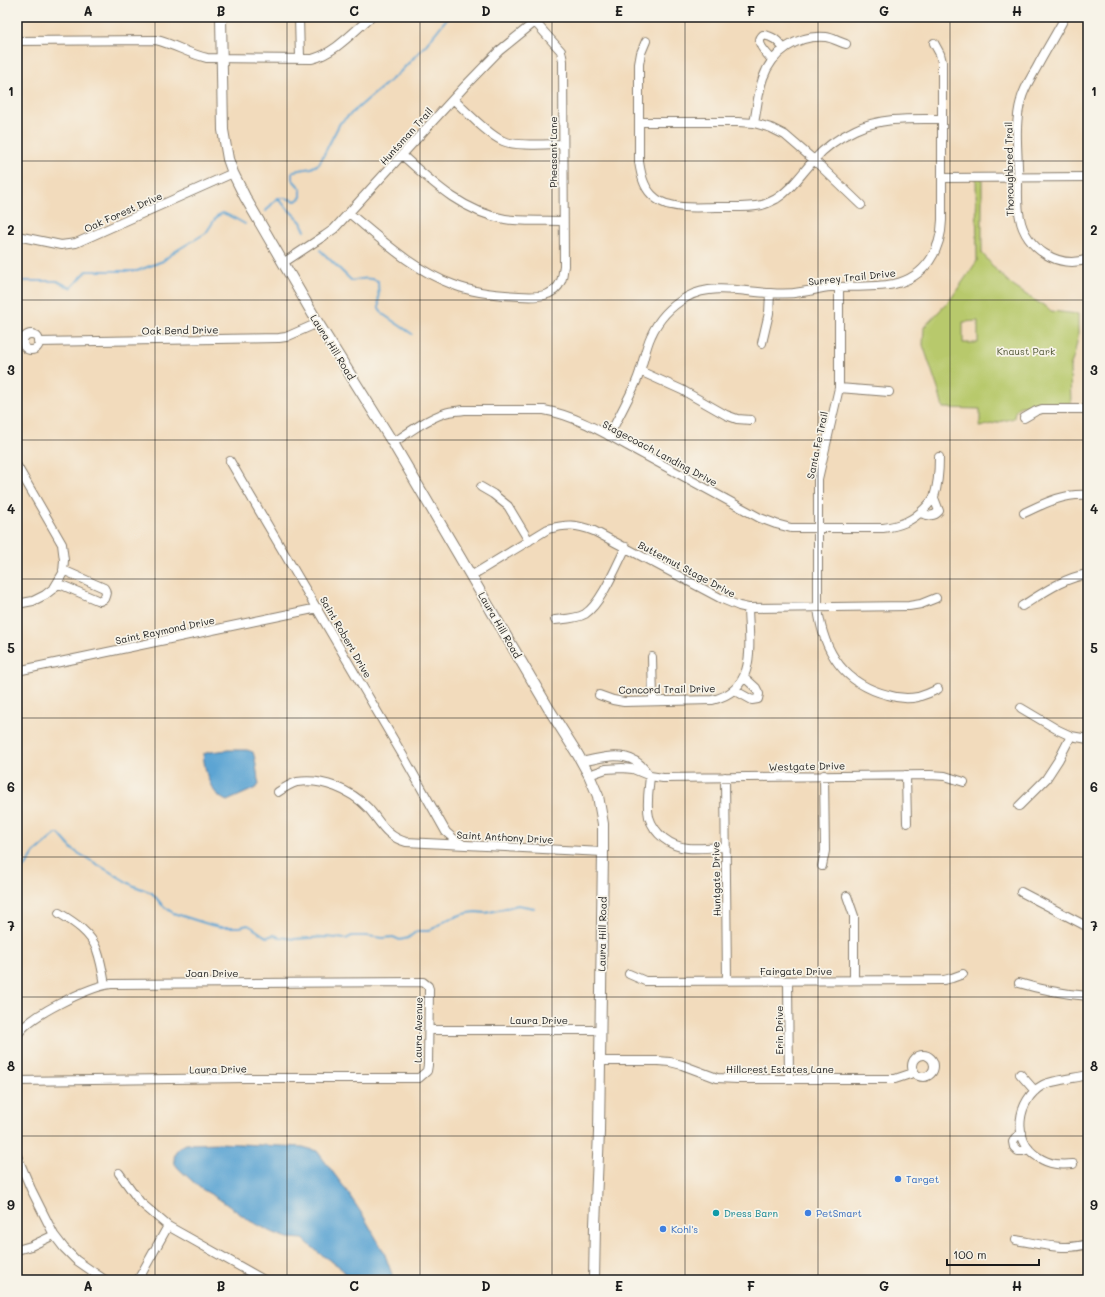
<svg xmlns="http://www.w3.org/2000/svg" width="1105" height="1297" viewBox="0 0 1105 1297" font-family="Mali,sans-serif">
  <style>
    .green { fill: #b8c96c; stroke: #6a7244; fill-rule: evenodd }
    .water { fill: #5ca4d3; stroke: #3c6078 }
    .lines { fill: none; stroke-linecap: round; stroke-linejoin: round }
    .stream { stroke: #5ca4d3; stroke-width: 2 }
    .minor-casing { stroke: #877c6c; stroke-width: 10 }
    .major-casing { stroke: #877c6c; stroke-width: 12 }
    .minor { stroke: #fff; stroke-width: 8 }
    .major { stroke: #fff; stroke-width: 10 }
    .grid { fill: none; stroke: #1c1c1c; stroke-width: 1; stroke-opacity: 0.55 }
    .shop-dot { fill: #3f7fe0; stroke: #f7f3e8; stroke-width: 1.5 }
    .culture-dot { fill: #0f9aa8; stroke: #f7f3e8; stroke-width: 1.5 }
    .labels { text-anchor: middle; dominant-baseline: central; stroke-width: 3.5; stroke-linejoin: round; paint-order: stroke }
    .street-label { font-size: 10px; fill: #1c1c1c; stroke: #f7f3e8 }
    .park-label { font-size: 10px; fill: #535938; stroke: #f7f3e8 }
    .shop-label { font-size: 10px; fill: #366cbe; stroke: #f7f3e8; text-anchor: start }
    .culture-label { font-size: 10px; fill: #0d838f; stroke: #f7f3e8; text-anchor: start }
    .neatline { fill: none; stroke: #1c1c1c; stroke-width: 1.5 }
    .grid-label { font-size: 13px; text-anchor: middle; font-weight: bold; fill: #1c1c1c }
  </style>
  <rect width="100%" height="100%" fill="#f7f3e8"/>
  <filter id="ink" filterUnits="userSpaceOnUse"><feTurbulence type="fractalNoise" baseFrequency=".025" numOctaves="2"/><feDisplacementMap in="SourceGraphic" scale="8" xChannelSelector="R" yChannelSelector="G"/><feConvolveMatrix kernelMatrix="1 2 1 2 8 2 1 2 1" color-interpolation-filters="sRGB"/></filter>
  <filter id="wash" filterUnits="userSpaceOnUse"><feTurbulence type="fractalNoise" baseFrequency=".012" numOctaves="4" result="noise"/><feDisplacementMap in="SourceGraphic" scale="16" xChannelSelector="R" yChannelSelector="G"/><feGaussianBlur stdDeviation="0.9" result="paint"/><feColorMatrix in="noise" values="0 0 0 0 0 0 0 0 0 0 0 0 0 0 0 0 0 1.4 0 .05"/><feComposite in="paint" operator="in"/></filter>
  <g filter="url(#wash)">
    <rect width="100%" height="100%" fill="#f2dbbc"/>
    <!-- green -->
    <path class="green" d="M976,177H982V253L996,270L1013,286L1034,300L1047,307L1051,311L1078,314V337L1074,356L1070,367L1071,406H1021C1016,409 1014,412 1014,418L980,427V409L943,408L938,389L923,345L924,327L950,300L977,261ZM978,321V343H963V322Z"/>
    <!-- water -->
    <path class="water" d="M228,750H247L253,752L255,759L259,785L254,789L227,801C209,794 205,771 203,754L210,752Z
      M219,1143L303,1147L317,1151L344,1187L364,1217L384,1252L394,1280H347L345,1273L340,1267L320,1254L303,1239L288,1238L274,1233L250,1221L219,1199L200,1188L179,1169L175,1164L174,1158L176,1151L181,1146L186,1144Z"/>
    <g class="lines">
      <!-- stream -->
      <path class="stream" d="M277,198L301,222L305,231
        M266,211L277,198H285L296,201L301,197V189L292,179V173L294,171L311,168L319,164L340,123L399,73L425,46L448,17
        M320,250L352,281C361,278 369,277 378,281L379,308L384,315L412,334
        M17,283L24,281H57L71,288L87,271H137L163,261L174,252L206,233L217,216L223,213L236,219L245,224
        M17,872L26,866L34,853L56,834H59L73,850L132,885L152,893L162,905L173,913L211,925L220,927H240L248,925L253,928L263,935L267,937L274,935L280,937L294,939L326,937L346,939L352,936H367L383,938L393,937L400,940L408,938L417,931H427L434,928L444,921L463,914L475,912L486,913L518,905L534,908
        M569,1280L571,1279"/>
    </g>
  </g>
  <g filter="url(#ink)">
    <g class="lines">
      <defs>
        <path id="minor" d="M299,17L300,58
          M1065,17C1056,34 1046,50 1037,67C1031,78 1024,88 1021,100C1015,121 1017,144 1018,166C1019,183 1016,201 1020,218C1025,248 1059,270 1088,259
          M17,41L156,40C174,44 189,54 207,58L312,59C335,53 353,32 371,17
          M646,41L641,53L639,64V162C641,174 643,186 652,195C657,200 664,204 671,205C685,209 702,207 716,207C731,207 747,208 762,205C766,204 772,201 776,199C792,189 801,174 814,160C825,147 840,137 855,130C882,117 913,119 942,119
          M772,60C767,53 754,43 763,35C773,36 778,41 784,49
          M453,99C466,111 487,134 503,141C517,147 547,144 563,144
          M640,122H738L754,123L771,128L785,135L814,160L861,205
          M754,123C757,109 758,92 763,78C772,52 798,34 826,37C833,38 839,42 846,44
          M402,155C433,183 463,212 505,219C522,222 545,220 563,221
          M942,178L1088,177
          M349,213C382,240 413,270 454,285C474,293 498,295 519,296C535,297 554,298 561,281C563,276 563,270 564,266L563,61L561,51L535,22
          M17,236L61,245L76,243L233,173
          M283,263L324,236L334,229L465,86L499,51L541,17
          M839,287V388L818,479V608C823,651 844,684 888,695C897,698 908,699 918,697C925,695 932,692 938,689
          M23 342a8 8 0 1 1 16 0a8 8 0 1 1-16 0Z
          M38,342L279,338L286,337L318,323
          M762,343L769,313L770,293
          M640,371L682,390L726,415L737,419L751,420
          M839,388L889,392
          M1024,418L1036,411L1042,409H1088
          M609,436C618,418 628,400 636,382C643,367 644,351 651,336C658,320 671,306 687,297C712,283 744,292 770,293C781,294 791,294 801,292C811,291 820,288 830,287C851,286 873,288 894,284C926,277 941,250 942,220V62L940,54L934,43
          M393,443C409,432 427,419 445,413C451,411 458,411 464,410H544C578,416 609,436 639,452C679,474 720,496 760,518L776,524L791,528H883C900,526 912,521 924,509C927,506 932,501 934,497C938,485 939,471 939,457
          M230,461L405,759L446,832L454,839L462,844
          M17,466L62,544L64,560L63,573L54,588L45,595L33,601L17,604
          M481,487L493,494L508,506L529,541
          M920,513C927,515 933,518 939,511L934,498
          M1024,513C1045,503 1064,493 1088,495
          M471,576L548,529C567,524 576,524 594,531L722,599L739,606L748,608L909,606L921,604L936,598
          M57,583L97,600L100,601L104,599C106,594 107,592 104,588L63,570
          M1022,606C1043,593 1063,578 1088,574
          M555,620C565,619 576,619 585,614C601,604 617,565 626,547
          M652,657L653,701
          M17,671L318,608
          M734,690L752,700L758,699L759,694L756,688L744,677
          M599,695L613,700L624,702L712,700C758,690 749,645 748,608
          M1021,708L1058,730L1071,736L1088,739
          M582,762C599,758 619,752 635,761C640,763 645,770 648,774
          M589,775L606,769L622,768L633,769L650,776L663,778L930,775L945,776L964,782
          M906,775L907,823
          M650,776C649,789 646,804 649,817C654,834 671,847 688,848C700,849 713,847 725,847
          M725,777L727,981
          M278,792C284,788 290,784 297,782C322,778 351,790 368,808C381,822 385,836 406,842L603,852
          M1019,806L1046,779L1059,759L1071,736
          M822,866L825,851L824,775
          M1021,892L1088,927
          M847,896L854,916V980
          M59,913C74,922 91,933 97,950C101,961 103,973 105,985
          M629,974L645,981L944,980L952,978L963,974
          M788,981L789,1079
          M1019,983C1042,990 1064,994 1088,996
          M429,1030H601
          M17,1036C27,1016 89,987 111,984L423,982L428,986L429,989L428,1065L427,1071L419,1078H245L17,1081
          M912 1066a11 11 0 1 1 22 0a11 11 0 1 1-22 0Z
          M600,1061H658L670,1062L682,1065L717,1078L737,1079H895L910,1074L914,1071
          M1020,1074L1035,1091
          M1022,1133L1015,1138L1013,1142L1014,1147L1018,1151H1023L1029,1149
          M17,1156L31,1189L54,1235L64,1248L76,1260L105,1280
          M1073,1164C1060,1165 1050,1165 1038,1157C1011,1141 1017,1099 1043,1085C1053,1080 1076,1078 1088,1075
          M119,1173L140,1202L168,1226L264,1280
          M1016,1240C1040,1244 1064,1251 1088,1244
          M17,1250L31,1246L54,1235
          M138,1280L168,1226"/>
        <path id="major" d="M221,17L223,130L228,159L233,173L245,197L318,323L393,443L549,709L578,755L589,775L598,796L603,824V852L599,1132L595,1225L594,1280"/>
      </defs>
      <!-- minor casing -->
      <use href="#minor" class="minor-casing"/>
      <!-- major casing -->
      <use href="#major" class="major-casing"/>
      <!-- minor -->
      <use href="#minor" class="minor"/>
      <!-- major -->
      <use href="#major" class="major"/>
    </g>
  </g>
  <!-- grid -->
  <path class="grid" d="M155,17V1280M287,17V1280M420,17V1280M552,17V1280M685,17V1280M818,17V1280M950,17V1280M17,161H1088M17,300H1088M17,440H1088M17,579H1088M17,718H1088M17,857H1088M17,997H1088M17,1136H1088"/>
  <!-- markers -->
  <g class="shop-dot">
    <circle cx="898" cy="1179" r="4"/>
    <circle cx="808" cy="1213" r="4"/>
    <circle cx="663" cy="1229" r="4"/>
  </g>
  <circle class="culture-dot" cx="716" cy="1213" r="4"/>
  <g class="labels">
    <!-- street labels -->
    <g class="street-label">
      <text transform="translate(406 136) rotate(-48)">Huntsman Trail</text>
      <text transform="translate(553 152) rotate(-90)">Pheasant Lane</text>
      <text transform="translate(1009 169) rotate(-91)">Thoroughbred Trail</text>
      <text transform="translate(123 212) rotate(-24)">Oak Forest Drive</text>
      <text transform="translate(852 277) rotate(-6)">Surrey Trail Drive</text>
      <text transform="translate(180 330) rotate(-1)">Oak Bend Drive</text>
      <text transform="translate(333 347) rotate(58)">Laura Hill Road</text>
      <text transform="translate(817 445) rotate(-78)">Santa Fe Trail</text>
      <text transform="translate(660 453) rotate(28)">Stagecoach Landing Drive</text>
      <text transform="translate(687 569) rotate(28)">Butternut Stage Drive</text>
      <text transform="translate(500 625) rotate(60)">Laura Hill Road</text>
      <text transform="translate(165 630) rotate(-12)">Saint Raymond Drive</text>
      <text transform="translate(346 637) rotate(60)">Saint Robert Drive</text>
      <text transform="translate(667 689) rotate(-1)">Concord Trail Drive</text>
      <text transform="translate(807 766) rotate(-1)">Westgate Drive</text>
      <text transform="translate(505 837) rotate(3)">Saint Anthony Drive</text>
      <text transform="translate(716 879) rotate(-91)">Huntgate Drive</text>
      <text transform="translate(602 934) rotate(-89)">Laura Hill Road</text>
      <text x="796" y="971">Fairgate Drive</text>
      <text x="212" y="973">Joan Drive</text>
      <text x="539" y="1020">Laura Drive</text>
      <text transform="translate(418 1030) rotate(-89)">Laura Avenue</text>
      <text transform="translate(779 1030) rotate(-90)">Erin Drive</text>
      <text transform="translate(218 1069) rotate(-1)">Laura Drive</text>
      <text x="780" y="1069">Hillcrest Estates Lane</text>
    </g>
    <!-- park labels -->
    <g class="park-label">
      <text x="1026" y="351">Knaust Park</text>
    </g>
    <!-- shop labels -->
    <g class="shop-label">
      <text x="906" y="1179">Target</text>
      <text x="816" y="1213">PetSmart</text>
      <text x="671" y="1229">Kohl's</text>
    </g>
    <!-- culture labels -->
    <g class="culture-label">
      <text x="724" y="1213">Dress Barn</text>
    </g>
  </g>
  <!-- margin -->
  <rect width="1105" height="1297" fill="none" stroke="#f7f3e8" stroke-width="44"/>
  <!-- scale -->
  <path d="M947 1259v6h92v-6" fill="none" stroke="#1c1c1c" stroke-width="2"/>
  <text x="953" y="1259" font-size="12" fill="#1c1c1c" stroke="#f7f3e8" stroke-width="3" paint-order="stroke">100 m</text>
  <rect x="22" y="22" width="1061" height="1253" class="neatline"/>
  <g class="grid-label">
    <text x="88" y="16">A</text>
    <text x="221" y="16">B</text>
    <text x="354" y="16">C</text>
    <text x="486" y="16">D</text>
    <text x="619" y="16">E</text>
    <text x="751" y="16">F</text>
    <text x="884" y="16">G</text>
    <text x="1017" y="16">H</text>
    <text x="11" y="96">1</text>
    <text x="1094" y="96">1</text>
    <text x="11" y="235">2</text>
    <text x="1094" y="235">2</text>
    <text x="11" y="375">3</text>
    <text x="1094" y="375">3</text>
    <text x="11" y="514">4</text>
    <text x="1094" y="514">4</text>
    <text x="11" y="653">5</text>
    <text x="1094" y="653">5</text>
    <text x="11" y="792">6</text>
    <text x="1094" y="792">6</text>
    <text x="11" y="931">7</text>
    <text x="1094" y="931">7</text>
    <text x="11" y="1071">8</text>
    <text x="1094" y="1071">8</text>
    <text x="11" y="1210">9</text>
    <text x="1094" y="1210">9</text>
    <text x="88" y="1291">A</text>
    <text x="221" y="1291">B</text>
    <text x="354" y="1291">C</text>
    <text x="486" y="1291">D</text>
    <text x="619" y="1291">E</text>
    <text x="751" y="1291">F</text>
    <text x="884" y="1291">G</text>
    <text x="1017" y="1291">H</text>
  </g>
</svg>
